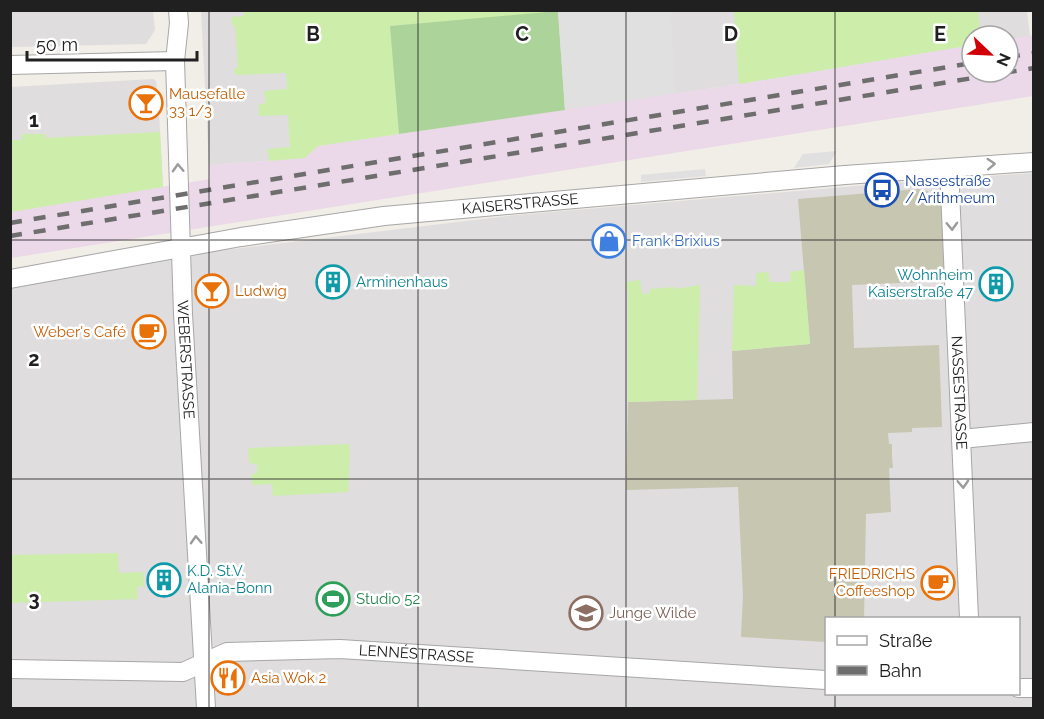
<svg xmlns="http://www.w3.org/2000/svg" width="1044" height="719" viewBox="0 0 1044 719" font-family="Raleway,sans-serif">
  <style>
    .residential { fill: #dfdddd; fill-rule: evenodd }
    .industrial { fill: #ebd8e8 }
    .construction { fill: #c7c6b1 }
    .grass { fill: #cdeeaa }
    .forest { fill: #acd399 }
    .parking { fill: #e0e0e0 }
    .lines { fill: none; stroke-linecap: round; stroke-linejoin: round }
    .minor-casing { stroke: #a7a7a7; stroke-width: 20 }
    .minor { stroke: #fff; stroke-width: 18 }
    .rail { stroke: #6e6e6e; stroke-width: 4.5; stroke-dasharray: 12 12; stroke-linecap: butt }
    .oneway { stroke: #9b9b9b }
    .grid { fill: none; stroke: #202020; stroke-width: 1.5; stroke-opacity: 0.55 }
    .labels { text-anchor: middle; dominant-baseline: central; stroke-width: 5; stroke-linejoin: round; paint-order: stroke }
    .food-label { font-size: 15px; fill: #c56008; stroke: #fff; text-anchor: start }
    .transit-label { font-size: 15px; fill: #164399; stroke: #fff; text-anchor: start }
    .street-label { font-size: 15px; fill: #202020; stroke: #fff }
    .shop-label { font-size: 15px; fill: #366cbe; stroke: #fff; text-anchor: start }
    .culture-label { font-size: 15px; fill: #0d838f; stroke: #fff; text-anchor: start }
    .leisure-label { font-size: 15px; fill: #27864d; stroke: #fff; text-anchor: start }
    .education-label { font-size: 15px; fill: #785e54; stroke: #fff; text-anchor: start }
    .grid-label { font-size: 20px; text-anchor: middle; font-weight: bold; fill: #202020; stroke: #fff; stroke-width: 5; stroke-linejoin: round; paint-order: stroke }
  </style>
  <rect width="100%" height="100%" fill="#f1ede7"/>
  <!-- residential -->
  <path class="residential" d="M1027,10L1030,36L1008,39V36H972V45L788,77L565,110L558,11L391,26L399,134L318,146L305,158L209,165L201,11Z
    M10,11H153L155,30L146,44L11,47Z
    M153,79L156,81L158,94L163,187L11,212V87Z
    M1033,173V708H11V285L183,255L517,215L879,184ZM826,618H1018V694H826Z"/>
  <!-- industrial -->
  <path class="industrial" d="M1033,35V96L11,258V212L210,179L209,165L305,158L318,146L788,77L972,45V72H1008V39Z"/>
  <!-- construction -->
  <path class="construction" d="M918,189L927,191L941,201L945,281L852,285L854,348L939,345L942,427L912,428V432L888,433L889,444H892V457L893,468H889L891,512L866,514L864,618H826V642L741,637L743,596L738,487L626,490L628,402L733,399L732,351L810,344L798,199Z"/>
  <!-- grass -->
  <path class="grass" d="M244,10L564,11L391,26L399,134L318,146L305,158L269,161L267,149L290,147L288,115L259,116V104L266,103L264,91L287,89L286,73L235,75L234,68H238L235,26L232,25L231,17L244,16Z
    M734,11H978L981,36H972V45L739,84Z
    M160,132L163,187L11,212V140H22V134H45L46,138Z
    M804,270L810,344L732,351L734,285L756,286V273L768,272L770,282H791L790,272Z
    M640,280L642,294L650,293V289L675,287V289L700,285L697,400L628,402V293L626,282Z
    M350,444L348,492L273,496L272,484L252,485L251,474L257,473V464L249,463L248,448Z
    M118,553L119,573L143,572L144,586L137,587L138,599L11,603V555Z"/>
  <!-- forest -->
  <path class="forest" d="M558,11L565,110L399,134L390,26Z"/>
  <!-- parking -->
  <path class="parking" d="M558,11H671L675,93L565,110Z
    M837,151L829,164L794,168L803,154Z
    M705,169L706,176L641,182V175Z"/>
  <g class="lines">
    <defs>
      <g id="minor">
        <path id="s1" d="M178,10L179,23L175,61L183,314L206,708"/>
        <path d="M10,65L175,61"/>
        <path id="s2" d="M949,168L969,618"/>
        <path id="s3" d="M10,279L241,237L384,216L845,175L1034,162"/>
        <path d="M961,439L1034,432"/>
        <path id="s4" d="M10,669L183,672L227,652L340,649L826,680"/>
        <path d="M1018,688H1034"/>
      </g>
    </defs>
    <!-- minor casing -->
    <use href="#minor" class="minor-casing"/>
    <!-- minor -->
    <use href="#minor" class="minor"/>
    <!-- rail -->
    <path class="rail" d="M1008,57L1034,53
      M10,223L972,63
      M10,236L1034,68"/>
  </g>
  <!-- one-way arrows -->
  <defs><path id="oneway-chevron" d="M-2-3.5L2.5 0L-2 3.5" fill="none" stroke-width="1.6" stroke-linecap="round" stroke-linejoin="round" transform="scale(1.5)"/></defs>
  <g class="oneway">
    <use href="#oneway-chevron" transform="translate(991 164) rotate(-3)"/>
    <use href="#oneway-chevron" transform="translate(178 168) rotate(-92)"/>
    <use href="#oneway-chevron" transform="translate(952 226) rotate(88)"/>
    <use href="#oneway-chevron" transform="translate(963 484) rotate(87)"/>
    <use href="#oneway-chevron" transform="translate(196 540) rotate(-93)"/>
  </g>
  <!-- grid -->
  <path class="grid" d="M209,10V708M418,10V708M626,10V708M835,10V618M10,240H1034M10,479H1034M835,694V708"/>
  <!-- icons -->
  <defs>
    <symbol id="bar-ring" viewBox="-11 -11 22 22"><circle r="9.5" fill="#fff" stroke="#e8710a" stroke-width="1.5"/><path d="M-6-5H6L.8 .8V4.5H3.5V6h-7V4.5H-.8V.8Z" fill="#e8710a"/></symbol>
    <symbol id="bus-ring" viewBox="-11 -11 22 22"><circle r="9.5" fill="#fff" stroke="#1a4fb4" stroke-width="1.5"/><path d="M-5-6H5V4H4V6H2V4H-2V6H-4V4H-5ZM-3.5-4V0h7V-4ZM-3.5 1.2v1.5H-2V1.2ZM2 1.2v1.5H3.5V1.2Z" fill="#1a4fb4"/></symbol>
    <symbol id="shop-ring" viewBox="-11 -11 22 22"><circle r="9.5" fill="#fff" stroke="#3f7fe0" stroke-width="1.5"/><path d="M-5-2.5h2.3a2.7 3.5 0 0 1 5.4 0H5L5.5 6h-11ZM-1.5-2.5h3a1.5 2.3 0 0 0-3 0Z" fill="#3f7fe0"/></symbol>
    <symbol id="building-ring" viewBox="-11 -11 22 22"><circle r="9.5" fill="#fff" stroke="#0f9aa8" stroke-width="1.5"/><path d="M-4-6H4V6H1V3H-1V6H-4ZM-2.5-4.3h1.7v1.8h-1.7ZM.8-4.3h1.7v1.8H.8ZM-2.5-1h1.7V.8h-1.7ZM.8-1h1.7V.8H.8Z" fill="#0f9aa8"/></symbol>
    <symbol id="cafe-ring" viewBox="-11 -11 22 22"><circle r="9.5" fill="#fff" stroke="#e8710a" stroke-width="1.5"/><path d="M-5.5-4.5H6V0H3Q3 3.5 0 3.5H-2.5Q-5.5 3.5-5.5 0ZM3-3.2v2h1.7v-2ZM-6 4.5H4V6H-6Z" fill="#e8710a"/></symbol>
    <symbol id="stadium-ring" viewBox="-11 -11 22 22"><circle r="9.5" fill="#fff" stroke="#2e9e5b" stroke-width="1.5"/><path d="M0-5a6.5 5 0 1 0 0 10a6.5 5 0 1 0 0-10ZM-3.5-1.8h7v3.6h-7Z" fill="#2e9e5b"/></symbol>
    <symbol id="school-ring" viewBox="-11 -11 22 22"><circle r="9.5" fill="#fff" stroke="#8d6e63" stroke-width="1.5"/><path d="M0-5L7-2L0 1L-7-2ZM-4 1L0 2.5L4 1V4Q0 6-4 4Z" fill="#8d6e63"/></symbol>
    <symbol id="restaurant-ring" viewBox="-11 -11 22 22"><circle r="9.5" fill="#fff" stroke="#e8710a" stroke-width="1.5"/><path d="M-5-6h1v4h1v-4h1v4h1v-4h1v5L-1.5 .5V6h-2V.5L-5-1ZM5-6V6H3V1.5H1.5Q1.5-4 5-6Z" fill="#e8710a"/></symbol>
  </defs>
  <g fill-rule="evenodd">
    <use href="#bar-ring" x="127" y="84" width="38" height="38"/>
    <use href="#bus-ring" x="863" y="171" width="38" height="38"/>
    <use href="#shop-ring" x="590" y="222" width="38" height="38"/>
    <use href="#building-ring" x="314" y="263" width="38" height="38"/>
    <use href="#building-ring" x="977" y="265" width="38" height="38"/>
    <use href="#bar-ring" x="193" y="272" width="38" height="38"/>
    <use href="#cafe-ring" x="130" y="313" width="38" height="38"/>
    <use href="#building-ring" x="145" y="561" width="38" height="38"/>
    <use href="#cafe-ring" x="919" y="564" width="38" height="38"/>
    <use href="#stadium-ring" x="314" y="580" width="38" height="38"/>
    <use href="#school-ring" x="567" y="594" width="38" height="38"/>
    <use href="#restaurant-ring" x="209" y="659" width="38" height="38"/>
  </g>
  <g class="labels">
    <!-- food labels -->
    <g class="food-label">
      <text x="169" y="94">Mausefalle<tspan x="169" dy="17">33 1/3</tspan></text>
      <text x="235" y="291">Ludwig</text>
      <text x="126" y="332" text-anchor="end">Weber's Café</text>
      <text x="915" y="574" text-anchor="end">FRIEDRICHS<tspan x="915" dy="17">Coffeeshop</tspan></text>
      <text x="251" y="678">Asia Wok 2</text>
    </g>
    <!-- transit labels -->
    <g class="transit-label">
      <text x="905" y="181">Nassestraße<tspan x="905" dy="17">/ Arithmeum</tspan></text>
    </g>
    <!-- street labels -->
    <g class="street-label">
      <text stroke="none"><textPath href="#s3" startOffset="516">KAISERSTRASSE</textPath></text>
      <text stroke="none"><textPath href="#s1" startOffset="350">WEBERSTRASSE</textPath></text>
      <text stroke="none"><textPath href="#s2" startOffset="225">NASSESTRASSE</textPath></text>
      <text stroke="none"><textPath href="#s4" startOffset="411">LENNÉSTRASSE</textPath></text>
    </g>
    <!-- shop labels -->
    <g class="shop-label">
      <text x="632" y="241">Frank Brixius</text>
    </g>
    <!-- culture labels -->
    <g class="culture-label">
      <text x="973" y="275" text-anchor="end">Wohnheim<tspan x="973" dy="17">Kaiserstraße 47</tspan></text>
      <text x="356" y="282">Arminenhaus</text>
      <text x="187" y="571">K.D. St.V.<tspan x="187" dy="17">Alania-Bonn</tspan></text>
    </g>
    <!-- leisure labels -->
    <g class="leisure-label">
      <text x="356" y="599">Studio 52</text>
    </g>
    <!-- education labels -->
    <g class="education-label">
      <text x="609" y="613">Junge Wilde</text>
    </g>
  </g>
  <g class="grid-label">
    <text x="313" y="41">B</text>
    <text x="522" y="41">C</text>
    <text x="731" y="41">D</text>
    <text x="940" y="41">E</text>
    <text x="34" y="127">1</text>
    <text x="34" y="366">2</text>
    <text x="34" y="606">3</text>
  </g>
  <!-- border -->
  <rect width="1044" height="719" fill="none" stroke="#202020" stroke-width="24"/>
  <!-- legend -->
  <rect x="825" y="617" width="195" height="78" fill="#ffffff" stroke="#a6a6a6" stroke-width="1.5"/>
  <rect x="837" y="636" width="30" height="9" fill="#ffffff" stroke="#a6a6a6" stroke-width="1.5"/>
  <text x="879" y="647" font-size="18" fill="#202020">Straße</text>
  <rect x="837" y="666" width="30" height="9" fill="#6e6e6e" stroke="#a6a6a6" stroke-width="1.5"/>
  <text x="879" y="677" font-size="18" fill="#202020">Bahn</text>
  <!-- north arrow -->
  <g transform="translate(990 54) rotate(113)"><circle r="28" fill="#ffffff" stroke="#a6a6a6" stroke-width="1.5"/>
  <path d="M0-4.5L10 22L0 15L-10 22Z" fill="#d10006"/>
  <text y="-9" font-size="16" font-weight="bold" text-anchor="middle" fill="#202020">N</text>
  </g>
  <!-- scale -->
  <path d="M27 51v9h170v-9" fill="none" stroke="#202020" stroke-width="3"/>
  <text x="36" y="51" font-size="18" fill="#202020" stroke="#ffffff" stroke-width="4.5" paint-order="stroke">50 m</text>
</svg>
